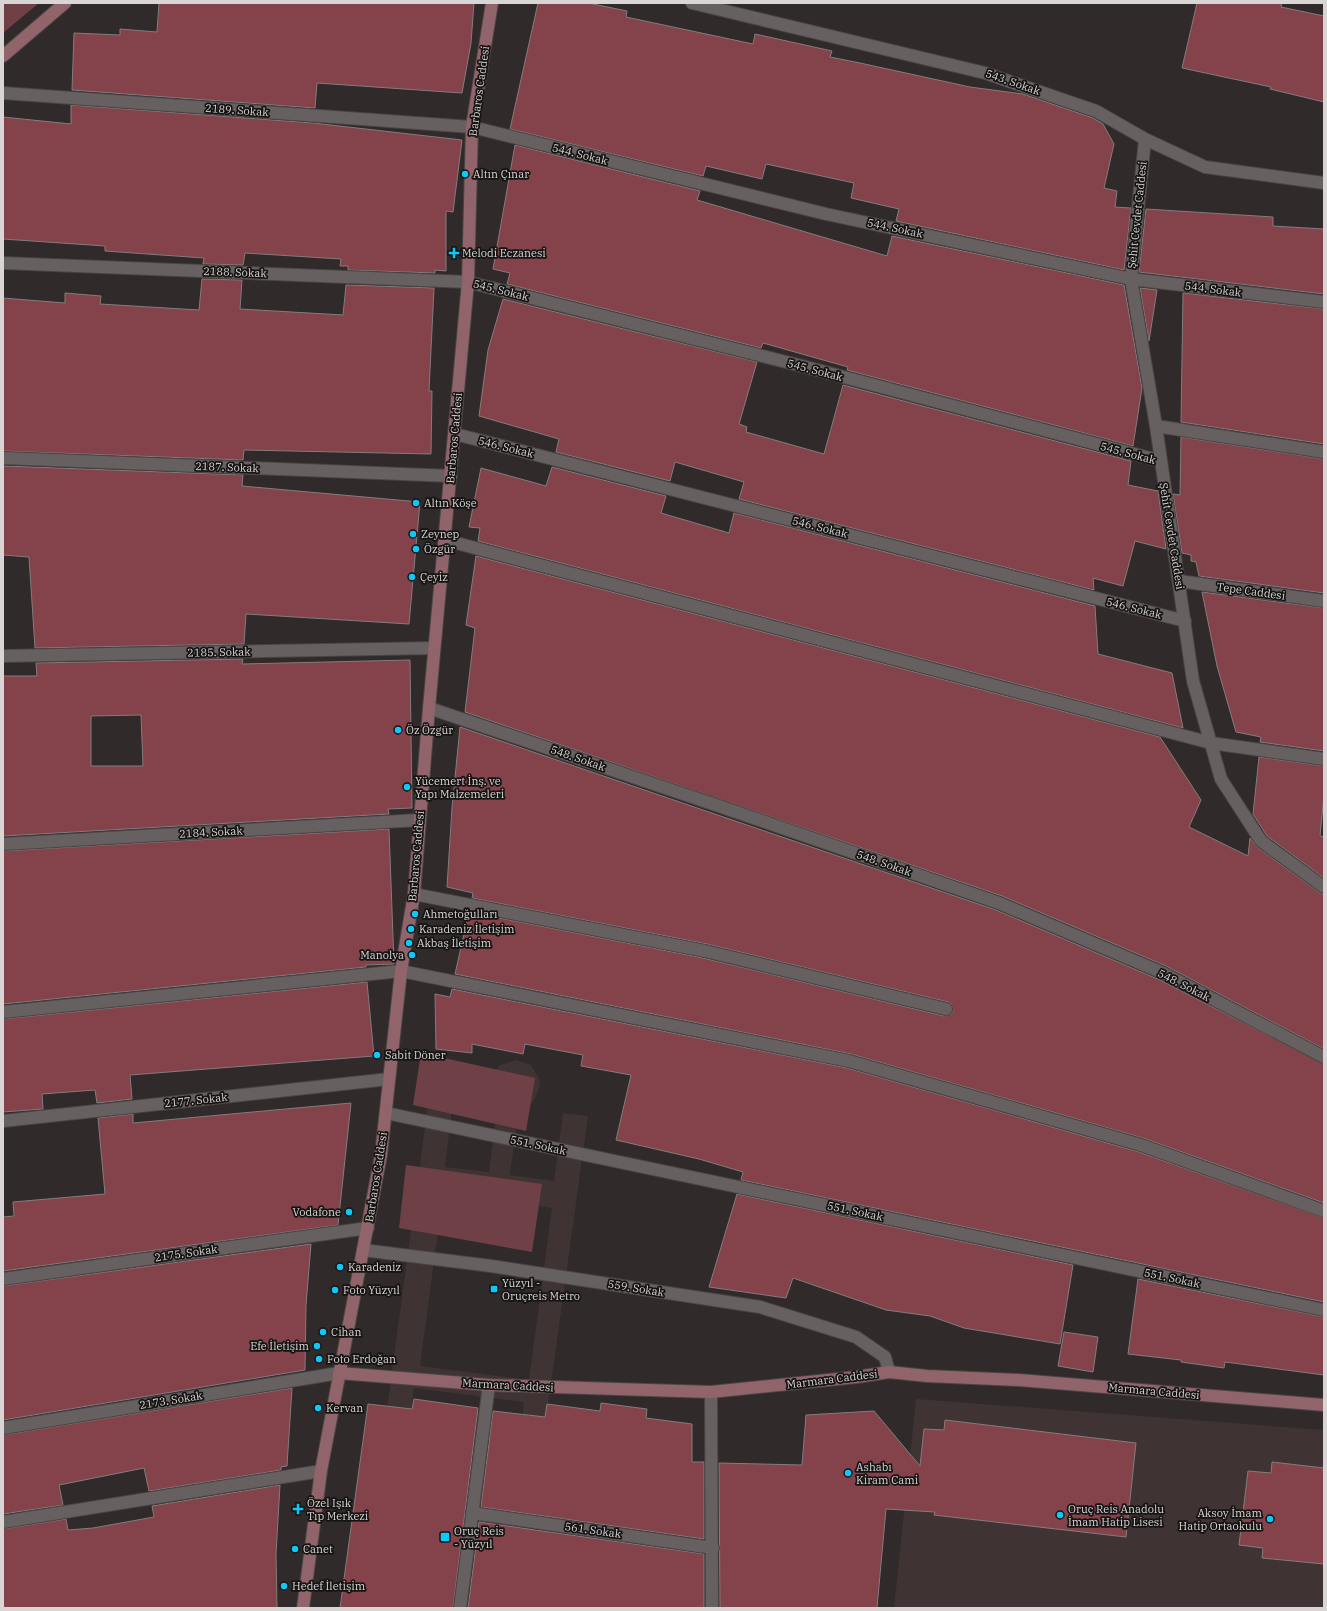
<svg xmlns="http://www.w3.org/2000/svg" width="1327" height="1611" viewBox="0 0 1327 1611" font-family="'IBM Plex Serif',serif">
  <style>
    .built { fill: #403334; fill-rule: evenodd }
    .green { fill: #6f4146 }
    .building { fill: #84424a; stroke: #847c7d; fill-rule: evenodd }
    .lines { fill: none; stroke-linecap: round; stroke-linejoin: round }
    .street-casing { stroke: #4a4545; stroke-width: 14 }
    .secondary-casing { stroke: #4a4545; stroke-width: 14 }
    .street { stroke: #676061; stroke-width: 12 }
    .secondary { stroke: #91646b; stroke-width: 12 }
    .poi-dot { fill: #0bcafa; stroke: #161313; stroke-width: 1.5 }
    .labels { text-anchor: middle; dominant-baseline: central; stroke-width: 3.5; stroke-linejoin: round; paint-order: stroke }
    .street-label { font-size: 11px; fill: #d9d5d5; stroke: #161313 }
    .poi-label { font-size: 11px; fill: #d9d5d5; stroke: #161313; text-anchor: start }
  </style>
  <rect width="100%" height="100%" fill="#302a2a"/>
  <!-- built -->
  <path class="built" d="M516,1060L531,1065L539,1078L540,1086L534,1100L528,1106L519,1108L510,1175L554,1181L563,1113L588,1116L520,1608L502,1550L460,1544L360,1608L429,1098L453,1102L445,1167L489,1172L498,1102L495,1071L500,1065ZM443,1194L552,1208L529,1380L420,1366ZM414,1388L524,1402L509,1520L399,1506Z
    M916,1399L1324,1430V1608H894Z"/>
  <!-- green -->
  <path class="green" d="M3,3H39L3,33Z
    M421,1053L535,1078L526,1131L413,1105Z
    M406,1165L542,1184L532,1252L399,1228Z"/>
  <!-- building -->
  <path class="building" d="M159,3H474L471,43L462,93L317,83L315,108L72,90L74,33L120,35V29L157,32Z
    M538,3H588L627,11L626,17L753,44L755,34L832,51L830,57L860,63L970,87L1023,94L1093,118L1103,124L1114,144L1104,188L1117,191L1115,207L1131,208L1124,270L896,221L899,209L851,198L854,183L766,164L762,179L706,166L703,176L510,129Z
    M1197,3H1282L1281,7L1324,16V102L1270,89L1271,87L1182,68Z
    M71,105L313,123L462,140L453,212L446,211V271L435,270V273L348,270V266H340L341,259L245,253L243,265L203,264L204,258L105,251V246L3,239V117L71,124Z
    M515,145L700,191L697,200L887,256L892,236L1124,285L1142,388L1133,446L847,370L848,367L763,343L761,348L507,284L510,273L493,269Z
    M1146,209L1273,217V226L1324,229V294L1139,272Z
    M202,279L242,280L240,309L343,315L346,285L434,288L429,391H432L431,454L244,450L243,460L3,451V298L65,303V293L101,296L100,304L199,310Z
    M1140,288L1157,290L1149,341Z
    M1183,293L1324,309V444L1181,422Z
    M503,299L757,362L739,424L747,427L746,432L824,454L843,385L1131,461L1128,485L1158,491L1166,549L1135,541L1123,586L1093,578L1094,590L739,499L744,482L675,462L670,481L556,452L559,439L479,416L488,350Z
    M1181,437L1324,459V593L1199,576L1196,562L1191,561V555L1182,553L1173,494L1180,495Z
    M3,466L243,475L242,486L420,502L409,624L246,614L244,644L35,648L29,557L3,555Z
    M552,467L666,496L661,513L729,533L734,513L1095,606L1098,654L1172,673L1183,728L478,541L480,528L469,527L481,468L546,486Z
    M476,556L1160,737L1201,800L1189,827L1248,856L1250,838L1257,847L1320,893L1324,894V1049L1166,966L1002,896L465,712L475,628L466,625Z
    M1202,592L1324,608V751L1260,742L1261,737L1236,732L1217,666Z
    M243,659L242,664L410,660L412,808L388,809L389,814L3,836V676H37L36,663ZM141,715L143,766H91V716Z
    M460,727L996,910L1160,980L1324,1064V1203L1143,1138L851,1054L455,974L469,912L703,958L944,1016L951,1014L953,1010L951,1004L948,1002L707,944L472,898L473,893L447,887L452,808Z
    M1259,757L1324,766V795L1320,836L1324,837V878L1267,836L1253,814Z
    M389,829L394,964L366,965V967L3,1004V851Z
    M367,982L374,1056L130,1075L132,1099L97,1103L95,1090L42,1094L43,1109L3,1112V1019Z
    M452,989L847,1068L1139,1152L1324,1218V1302L741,1180L743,1172L699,1159L616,1140L631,1075L581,1066L583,1055L525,1044L523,1054L472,1044V1053L436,1049L435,994L450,997Z
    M351,1103L338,1225L3,1271V1217L14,1216L13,1202L105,1194L98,1118L133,1114V1123Z
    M737,1194L1073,1265L1060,1344L964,1328L930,1316L886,1310L793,1278L786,1298L709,1287Z
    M311,1244L306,1305L305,1370L3,1420V1286Z
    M1138,1279L1324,1317V1375L1225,1362L1224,1368L1181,1362V1360L1128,1354Z
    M1064,1332L1098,1337L1093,1372L1058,1366Z
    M292,1388L287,1466L281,1467V1470L149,1491L144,1468L59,1485L63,1505L3,1514V1435Z
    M414,1399L478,1408L453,1608H340L368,1404L412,1409Z
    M601,1403L647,1409L646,1418L692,1424V1462H704V1539L481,1507L493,1411L545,1417L547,1404L600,1411Z
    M874,1411L920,1466L924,1429L944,1430L945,1420L1136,1443L1126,1537L934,1515L935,1512L886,1509L877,1608H720L719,1463L802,1465L806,1415Z
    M1272,1462L1324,1468V1564L1262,1558L1263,1548L1239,1545L1248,1471L1271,1473Z
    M280,1485L276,1554L277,1608H3V1529L66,1519L68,1530L93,1528L154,1517L152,1506Z
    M479,1522L704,1554V1608H468Z"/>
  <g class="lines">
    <defs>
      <path id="street" d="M692,3L985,73L1096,111L1145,139L1205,167L1324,183
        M3,93L472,127L826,214L1131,279L1324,302
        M1145,139L1131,279L1156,426L1193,681L1221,779L1261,841L1324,887
        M3,263L468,282L806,367L1161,461
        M1156,426L1324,452
        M455,434L1185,621
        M3,458L451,476
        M445,540L1211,743L1324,759
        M1179,581L1324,601
        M3,656L434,648
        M429,708L713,804L999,903L1163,973L1324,1057
        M3,844L419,820
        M414,894L705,951L946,1009
        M3,1012L401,971L849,1061L1141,1145L1324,1211
        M386,1113L1324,1310
        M3,1121L389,1079
        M363,1250L491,1266L760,1307L856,1337L885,1357L889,1372
        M3,1279L368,1228
        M711,1392L712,1608
        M3,1428L339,1373
        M472,1513L713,1548
        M3,1522L321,1471
        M460,1608L489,1385"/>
      <path id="secondary" d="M3,56L65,3
        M339,1373L489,1385L711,1392L857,1377L889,1372L927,1376L1019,1380L1324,1405
        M303,1608L321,1471L381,1155L401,971L414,894L429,708L468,282L472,127L492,3"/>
    </defs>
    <!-- street casing -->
    <use href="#street" class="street-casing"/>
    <!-- secondary casing -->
    <use href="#secondary" class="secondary-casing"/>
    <!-- street -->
    <use href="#street" class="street"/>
    <!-- secondary -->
    <use href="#secondary" class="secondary"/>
  </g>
  <!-- markers -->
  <g class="poi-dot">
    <circle cx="465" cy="174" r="4"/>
    <path d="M452 247h4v4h4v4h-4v4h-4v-4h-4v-4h4z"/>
    <circle cx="416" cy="503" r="4"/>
    <circle cx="413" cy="534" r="4"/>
    <circle cx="416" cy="549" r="4"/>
    <circle cx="412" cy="577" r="4"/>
    <circle cx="398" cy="730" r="4"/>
    <circle cx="407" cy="787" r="4"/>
    <circle cx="415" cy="914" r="4"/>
    <circle cx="411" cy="929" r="4"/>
    <circle cx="409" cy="943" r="4"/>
    <circle cx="412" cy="955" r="4"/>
    <circle cx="377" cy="1055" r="4"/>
    <circle cx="349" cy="1212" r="4"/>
    <circle cx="340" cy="1267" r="4"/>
    <rect x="490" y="1285" width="8" height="8" rx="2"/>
    <circle cx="335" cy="1290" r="4"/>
    <circle cx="323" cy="1332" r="4"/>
    <circle cx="317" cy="1346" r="4"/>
    <circle cx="319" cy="1359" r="4"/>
    <circle cx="318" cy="1408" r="4"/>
    <circle cx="848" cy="1473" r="4"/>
    <path d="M296 1503h4v4h4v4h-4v4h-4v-4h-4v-4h4z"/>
    <circle cx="1060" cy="1515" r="4"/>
    <circle cx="1270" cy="1519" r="4"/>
    <rect x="440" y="1532" width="10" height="10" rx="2"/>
    <circle cx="295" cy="1549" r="4"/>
    <circle cx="284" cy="1586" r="4"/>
  </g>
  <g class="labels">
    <!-- street labels -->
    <g class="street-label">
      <text transform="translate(1013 82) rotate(19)">543. Sokak</text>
      <text transform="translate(479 91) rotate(-82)">Barbaros Caddesi</text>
      <text transform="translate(237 110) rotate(4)">2189. Sokak</text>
      <text transform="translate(580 154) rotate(14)">544. Sokak</text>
      <text transform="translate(1137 215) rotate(-84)">Şehit Cevdet Caddesi</text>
      <text transform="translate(895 228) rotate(12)">544. Sokak</text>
      <text transform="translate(235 272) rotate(2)">2188. Sokak</text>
      <text transform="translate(1213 289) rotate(7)">544. Sokak</text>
      <text transform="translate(501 290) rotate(14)">545. Sokak</text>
      <text transform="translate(815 370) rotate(15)">545. Sokak</text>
      <text transform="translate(454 438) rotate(-85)">Barbaros Caddesi</text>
      <text transform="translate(506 447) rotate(14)">546. Sokak</text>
      <text transform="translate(1128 453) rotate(15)">545. Sokak</text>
      <text transform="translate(227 467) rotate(2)">2187. Sokak</text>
      <text transform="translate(820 527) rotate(14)">546. Sokak</text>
      <text transform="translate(1172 536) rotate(81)">Şehit Cevdet Caddesi</text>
      <text transform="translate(1251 591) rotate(8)">Tepe Caddesi</text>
      <text transform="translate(1134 608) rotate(14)">546. Sokak</text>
      <text transform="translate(219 652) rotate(-1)">2185. Sokak</text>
      <text transform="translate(578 758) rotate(19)">548. Sokak</text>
      <text transform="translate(211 832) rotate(-3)">2184. Sokak</text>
      <text transform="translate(416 856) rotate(-85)">Barbaros Caddesi</text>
      <text transform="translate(884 863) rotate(19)">548. Sokak</text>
      <text transform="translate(1184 985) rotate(27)">548. Sokak</text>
      <text transform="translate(196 1100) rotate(-6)">2177. Sokak</text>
      <text transform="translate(538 1145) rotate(12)">551. Sokak</text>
      <text transform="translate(376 1177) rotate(-81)">Barbaros Caddesi</text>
      <text transform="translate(855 1211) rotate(12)">551. Sokak</text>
      <text transform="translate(186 1253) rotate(-8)">2175. Sokak</text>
      <text transform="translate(1172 1278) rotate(12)">551. Sokak</text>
      <text transform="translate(636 1288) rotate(9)">559. Sokak</text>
      <text transform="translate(832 1379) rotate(-7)">Marmara Caddesi</text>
      <text transform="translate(508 1385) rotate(3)">Marmara Caddesi</text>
      <text transform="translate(1154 1391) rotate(5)">Marmara Caddesi</text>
      <text transform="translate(171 1400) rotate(-9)">2173. Sokak</text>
      <text transform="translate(593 1530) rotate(8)">561. Sokak</text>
    </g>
    <!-- poi labels -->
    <g class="poi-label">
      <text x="473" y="174">Altın Çınar</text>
      <text x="462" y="253">Melodi Eczanesi</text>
      <text x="424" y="503">Altın Köşe</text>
      <text x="421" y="534">Zeynep</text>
      <text x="424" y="549">Özgür</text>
      <text x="420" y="577">Çeyiz</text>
      <text x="406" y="730">Öz Özgür</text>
      <text x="415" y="781">Yücemert İnş. ve<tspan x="415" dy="13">Yapı Malzemeleri</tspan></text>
      <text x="423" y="914">Ahmetoğulları</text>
      <text x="419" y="929">Karadeniz İletişim</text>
      <text x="417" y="943">Akbaş İletişim</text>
      <text x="404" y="955" text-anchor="end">Manolya</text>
      <text x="385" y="1055">Sabit Döner</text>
      <text x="341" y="1212" text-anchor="end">Vodafone</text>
      <text x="348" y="1267">Karadeniz</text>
      <text x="502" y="1283">Yüzyıl -<tspan x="502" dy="13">Oruçreis Metro</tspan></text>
      <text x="343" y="1290">Foto Yüzyıl</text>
      <text x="331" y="1332">Cihan</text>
      <text x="309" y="1346" text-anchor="end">Efe İletişim</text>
      <text x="327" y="1359">Foto Erdoğan</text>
      <text x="326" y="1408">Kervan</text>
      <text x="856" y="1467">Ashabı<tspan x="856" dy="13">Kiram Cami</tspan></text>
      <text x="307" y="1503">Özel Işık<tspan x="307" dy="13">Tıp Merkezi</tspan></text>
      <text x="1068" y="1509">Oruç Reis Anadolu<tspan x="1068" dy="13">İmam Hatip Lisesi</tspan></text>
      <text x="1262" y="1513" text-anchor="end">Aksoy İmam<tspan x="1262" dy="13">Hatip Ortaokulu</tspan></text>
      <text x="454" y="1531">Oruç Reis<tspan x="454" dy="13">- Yüzyıl</tspan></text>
      <text x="303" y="1549">Canet</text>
      <text x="292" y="1586">Hedef İletişim</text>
    </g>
  </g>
  <!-- border -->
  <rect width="1327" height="1611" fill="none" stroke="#d9d5d5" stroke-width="8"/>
</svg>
